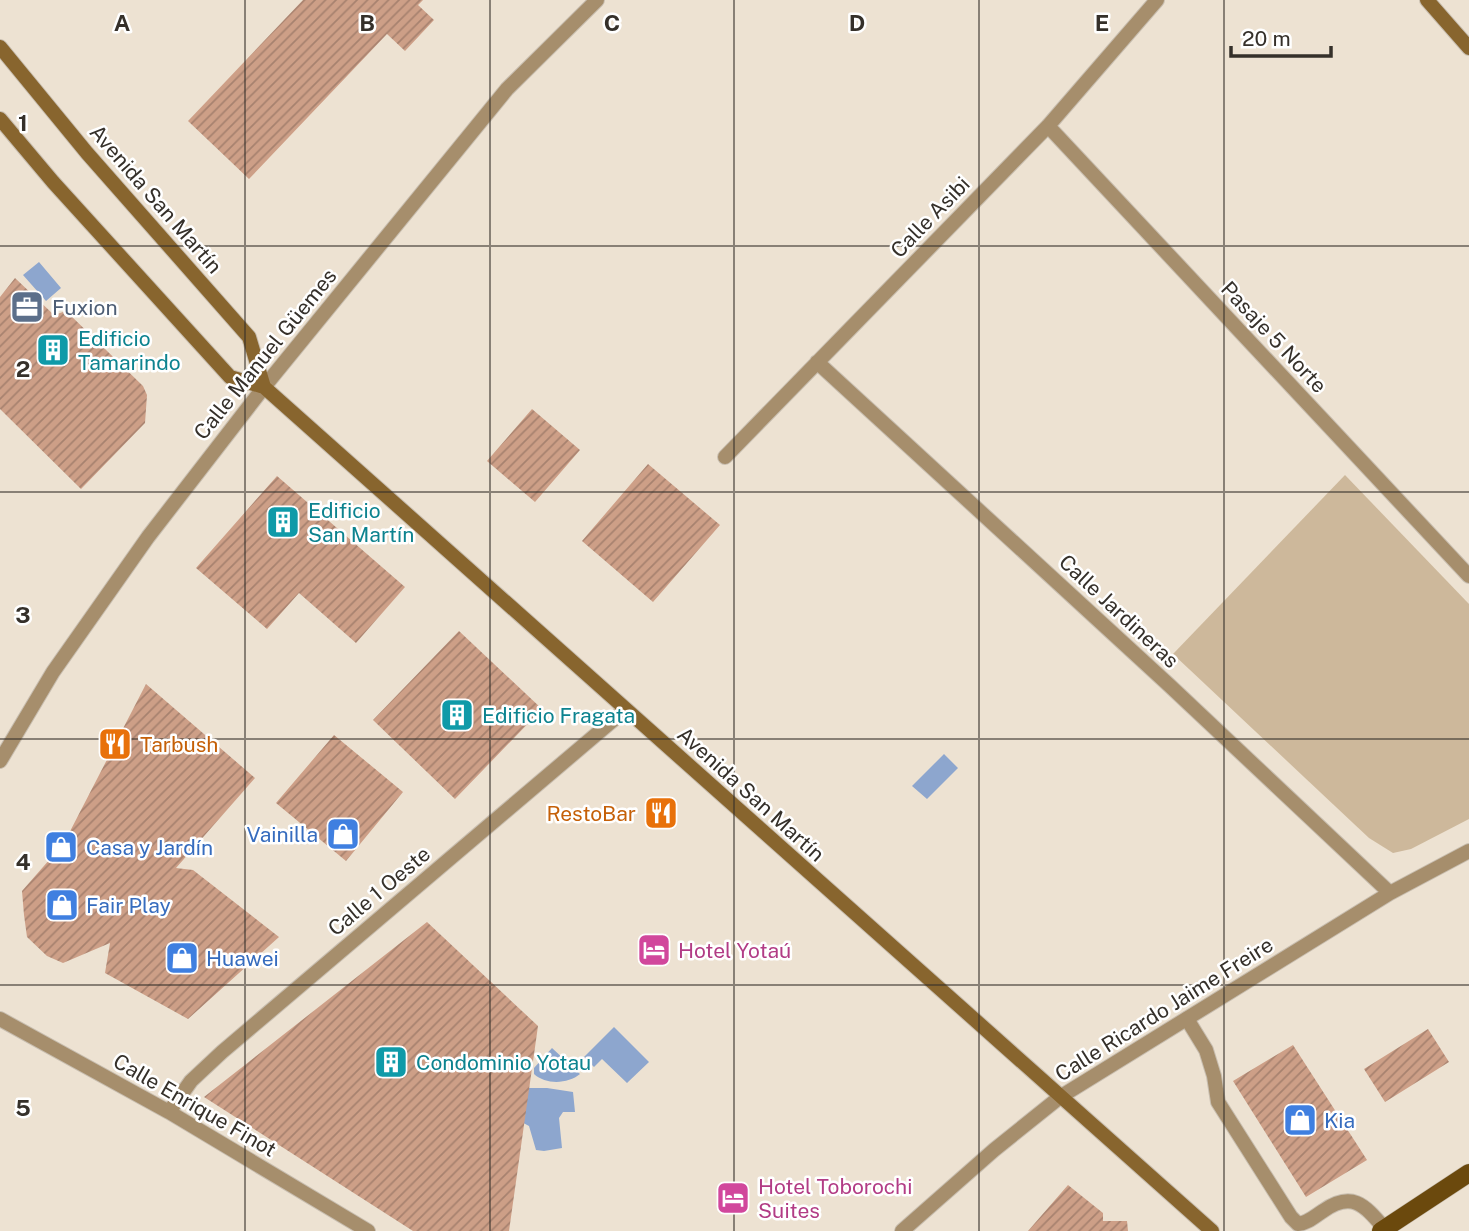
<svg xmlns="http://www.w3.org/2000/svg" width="1469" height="1231" viewBox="0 0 1469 1231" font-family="'Public Sans',sans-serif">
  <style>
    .green { fill: #cdb89b }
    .water { fill: #8da6ce }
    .building { fill: url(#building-hatch) }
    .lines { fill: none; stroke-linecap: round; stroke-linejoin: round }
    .service-casing { stroke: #c8beb0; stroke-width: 16 }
    .minor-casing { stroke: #c8beb0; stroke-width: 16 }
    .secondary-casing { stroke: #c8beb0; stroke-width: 16 }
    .primary-casing { stroke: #c8beb0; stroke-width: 19 }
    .service { stroke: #a68e6c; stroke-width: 14 }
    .minor { stroke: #a68e6c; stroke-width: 14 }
    .secondary { stroke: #88652e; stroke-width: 14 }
    .primary { stroke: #6b490d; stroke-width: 18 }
    .grid { fill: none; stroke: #35302a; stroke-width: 2; stroke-opacity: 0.55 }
    .labels { text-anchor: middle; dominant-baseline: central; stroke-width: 5; stroke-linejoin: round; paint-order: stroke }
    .street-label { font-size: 21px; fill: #35302a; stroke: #fff }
    .service-label { font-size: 21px; fill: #4e5e75; stroke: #fff; text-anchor: start }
    .culture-label { font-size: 21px; fill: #0d838f; stroke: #fff; text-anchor: start }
    .food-label { font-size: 21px; fill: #c56008; stroke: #fff; text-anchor: start }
    .shop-label { font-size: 21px; fill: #366cbe; stroke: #fff; text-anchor: start }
    .hotel-label { font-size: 21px; fill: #b23c85; stroke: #fff; text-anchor: start }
    .grid-label { font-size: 23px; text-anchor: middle; font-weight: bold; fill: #35302a; stroke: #fff; stroke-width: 5; stroke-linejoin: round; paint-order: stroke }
  </style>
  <defs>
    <pattern id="building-hatch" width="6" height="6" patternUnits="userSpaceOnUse" patternTransform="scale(1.75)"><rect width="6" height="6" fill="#cd9f87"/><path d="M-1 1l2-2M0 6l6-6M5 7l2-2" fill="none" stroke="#a7826f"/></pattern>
  </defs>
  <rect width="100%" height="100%" fill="#ede2d2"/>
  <!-- green -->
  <path class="green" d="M1345,475L1469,604V819L1411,849L1393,853L1369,838L1173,654Z"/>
  <!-- water -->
  <path class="water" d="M39,262L61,288L46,301L23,275Z
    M944,754L958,768L927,799L912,786Z
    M614,1027L649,1062L627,1083L602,1059L594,1067L584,1057Z
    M552,1048L580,1074C568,1084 546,1085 534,1074V1068Z
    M523,1088H547L573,1092L575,1112H563L559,1118L562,1148L544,1151L536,1150L529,1126L516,1119Z"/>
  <!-- building -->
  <path class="building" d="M303,0H423L418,5L434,20L405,51L387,34L249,179L188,121Z
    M15,278L54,315L66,311L143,386L147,395L145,423L81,489L0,409V297Z
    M532,409L580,450L535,502L487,461Z
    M648,464L720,525L653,602L582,541Z
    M277,476L405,587L356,643L299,593L267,629L196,568Z
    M459,631L542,709L455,799L373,720Z
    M146,684L255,778L176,868L193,870L279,937L188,1019L105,973L110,943L63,963L47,956L27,937L24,915L22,891L64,843Z
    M334,735L403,792L346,861L276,803Z
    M427,922L538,1026L509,1231H413L204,1097Z
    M1428,1029L1449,1062L1385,1102L1364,1069Z
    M1293,1045L1367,1160L1306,1197L1233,1081Z
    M1068,1185L1103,1213V1221H1127L1128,1231H1028Z"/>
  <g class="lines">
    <defs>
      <path id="service" d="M1187,1019L1206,1050L1214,1076L1218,1102L1291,1217L1298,1224C1308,1223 1315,1216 1323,1211C1353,1190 1365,1206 1385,1229"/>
      <path id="minor" d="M1048,126L1469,576
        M817,362L1169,685L1390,893
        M725,457L1048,126L1157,0
        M0,761L53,672L148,537L264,387L507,89L597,0
        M0,1019L169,1112L368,1231
        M169,1112L191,1081L222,1052L625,710
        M902,1231L994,1150L1060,1097L1390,893L1469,851"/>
      <path id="secondary" d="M1427,0L1469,48
        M0,47L87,153L249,337L264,387
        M0,119L53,182L230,377L264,387L1212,1231"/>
      <path id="primary" d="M1381,1231L1469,1173"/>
    </defs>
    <!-- service casing -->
    <use href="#service" class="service-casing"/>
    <!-- minor casing -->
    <use href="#minor" class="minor-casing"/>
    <!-- secondary casing -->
    <use href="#secondary" class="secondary-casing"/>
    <!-- primary casing -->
    <use href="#primary" class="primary-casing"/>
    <!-- service -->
    <use href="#service" class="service"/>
    <!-- minor -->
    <use href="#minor" class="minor"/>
    <!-- secondary -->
    <use href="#secondary" class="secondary"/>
    <!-- primary -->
    <use href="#primary" class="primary"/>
  </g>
  <!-- grid -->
  <path class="grid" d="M245,0V1231M490,0V1231M734,0V1231M979,0V1231M1224,0V1231M0,246H1469M0,492H1469M0,739H1469M0,985H1469"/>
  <!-- icons -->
  <defs>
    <symbol id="office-square" viewBox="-11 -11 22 22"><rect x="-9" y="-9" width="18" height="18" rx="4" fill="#5c6f8a" stroke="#fff"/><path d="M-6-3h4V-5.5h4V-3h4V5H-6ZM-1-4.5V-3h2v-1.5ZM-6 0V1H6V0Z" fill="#fff"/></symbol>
    <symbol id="building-square" viewBox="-11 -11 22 22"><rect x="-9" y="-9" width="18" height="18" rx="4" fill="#0f9aa8" stroke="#fff"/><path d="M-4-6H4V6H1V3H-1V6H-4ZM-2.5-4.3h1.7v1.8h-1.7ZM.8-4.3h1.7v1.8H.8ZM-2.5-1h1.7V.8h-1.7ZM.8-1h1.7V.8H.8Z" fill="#fff"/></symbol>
    <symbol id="restaurant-square" viewBox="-11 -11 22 22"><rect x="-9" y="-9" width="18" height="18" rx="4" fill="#e8710a" stroke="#fff"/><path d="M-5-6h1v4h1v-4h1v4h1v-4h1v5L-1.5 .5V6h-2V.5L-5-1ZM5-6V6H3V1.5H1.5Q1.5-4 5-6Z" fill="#fff"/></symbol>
    <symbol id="shop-square" viewBox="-11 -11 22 22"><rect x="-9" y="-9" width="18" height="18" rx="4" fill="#3f7fe0" stroke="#fff"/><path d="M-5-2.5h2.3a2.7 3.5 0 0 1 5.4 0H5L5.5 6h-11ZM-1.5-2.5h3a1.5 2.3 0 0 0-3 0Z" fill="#fff"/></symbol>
    <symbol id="hotel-square" viewBox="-11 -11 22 22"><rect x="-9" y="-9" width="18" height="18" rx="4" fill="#d1479c" stroke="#fff"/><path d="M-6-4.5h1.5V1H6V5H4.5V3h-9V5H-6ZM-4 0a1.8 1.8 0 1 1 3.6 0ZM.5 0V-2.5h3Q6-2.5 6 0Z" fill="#fff"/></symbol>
  </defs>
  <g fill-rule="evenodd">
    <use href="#office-square" x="8" y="288" width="38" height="38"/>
    <use href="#building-square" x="34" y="331" width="38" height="38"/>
    <use href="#building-square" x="264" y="503" width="38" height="38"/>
    <use href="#building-square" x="438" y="696" width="38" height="38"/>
    <use href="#restaurant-square" x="96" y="725" width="38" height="38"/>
    <use href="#restaurant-square" x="642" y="794" width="38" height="38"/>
    <use href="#shop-square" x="324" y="815" width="38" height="38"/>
    <use href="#shop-square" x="42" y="828" width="38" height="38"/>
    <use href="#shop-square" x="43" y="886" width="38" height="38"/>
    <use href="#hotel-square" x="635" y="931" width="38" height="38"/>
    <use href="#shop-square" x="163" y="939" width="38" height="38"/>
    <use href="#building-square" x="372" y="1043" width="38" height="38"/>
    <use href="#shop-square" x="1281" y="1101" width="38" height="38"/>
    <use href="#hotel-square" x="714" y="1179" width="38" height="38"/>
  </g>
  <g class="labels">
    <!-- street labels -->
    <g class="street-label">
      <text transform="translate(156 199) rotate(49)">Avenida San Martín</text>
      <text transform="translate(930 217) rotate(-46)">Calle Asibi</text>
      <text transform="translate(1274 337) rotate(47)">Pasaje 5 Norte</text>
      <text transform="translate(265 354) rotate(-51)">Calle Manuel Güemes</text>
      <text transform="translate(1119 611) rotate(43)">Calle Jardineras</text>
      <text transform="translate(751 794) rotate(42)">Avenida San Martín</text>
      <text transform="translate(379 891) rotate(-40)">Calle 1 Oeste</text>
      <text transform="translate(1164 1009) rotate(-32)">Calle Ricardo Jaime Freire</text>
      <text transform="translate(195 1105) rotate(30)">Calle Enrique Finot</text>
    </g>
    <!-- service labels -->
    <g class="service-label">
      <text x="52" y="307">Fuxion</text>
    </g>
    <!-- culture labels -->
    <g class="culture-label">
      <text x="78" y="338">Edificio<tspan x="78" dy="24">Tamarindo</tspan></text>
      <text x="308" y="510">Edificio<tspan x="308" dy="24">San Martín</tspan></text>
      <text x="482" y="715">Edificio Fragata</text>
      <text x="416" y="1062">Condominio Yotau</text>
    </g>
    <!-- food labels -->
    <g class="food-label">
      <text x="140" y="744">Tarbush</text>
      <text x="636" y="813" text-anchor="end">RestoBar</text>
    </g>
    <!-- shop labels -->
    <g class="shop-label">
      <text x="318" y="834" text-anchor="end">Vainilla</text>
      <text x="86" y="847">Casa y Jardín</text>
      <text x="86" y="905">Fair Play</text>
      <text x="206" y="958">Huawei</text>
      <text x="1324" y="1120">Kia</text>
    </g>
    <!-- hotel labels -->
    <g class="hotel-label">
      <text x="678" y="950">Hotel Yotaú</text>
      <text x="758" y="1186">Hotel Toborochi<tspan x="758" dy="24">Suites</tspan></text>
    </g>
  </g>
  <g class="grid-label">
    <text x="122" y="31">A</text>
    <text x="367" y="31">B</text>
    <text x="612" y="31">C</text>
    <text x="857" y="31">D</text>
    <text x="1102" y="31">E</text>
    <text x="23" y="131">1</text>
    <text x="23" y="377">2</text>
    <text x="23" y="623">3</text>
    <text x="23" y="870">4</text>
    <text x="23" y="1116">5</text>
  </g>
  <!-- scale -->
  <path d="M1231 46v10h100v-10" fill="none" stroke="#35302a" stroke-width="3.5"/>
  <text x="1242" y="46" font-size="21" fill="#35302a" stroke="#ffffff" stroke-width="5" paint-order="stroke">20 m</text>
</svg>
